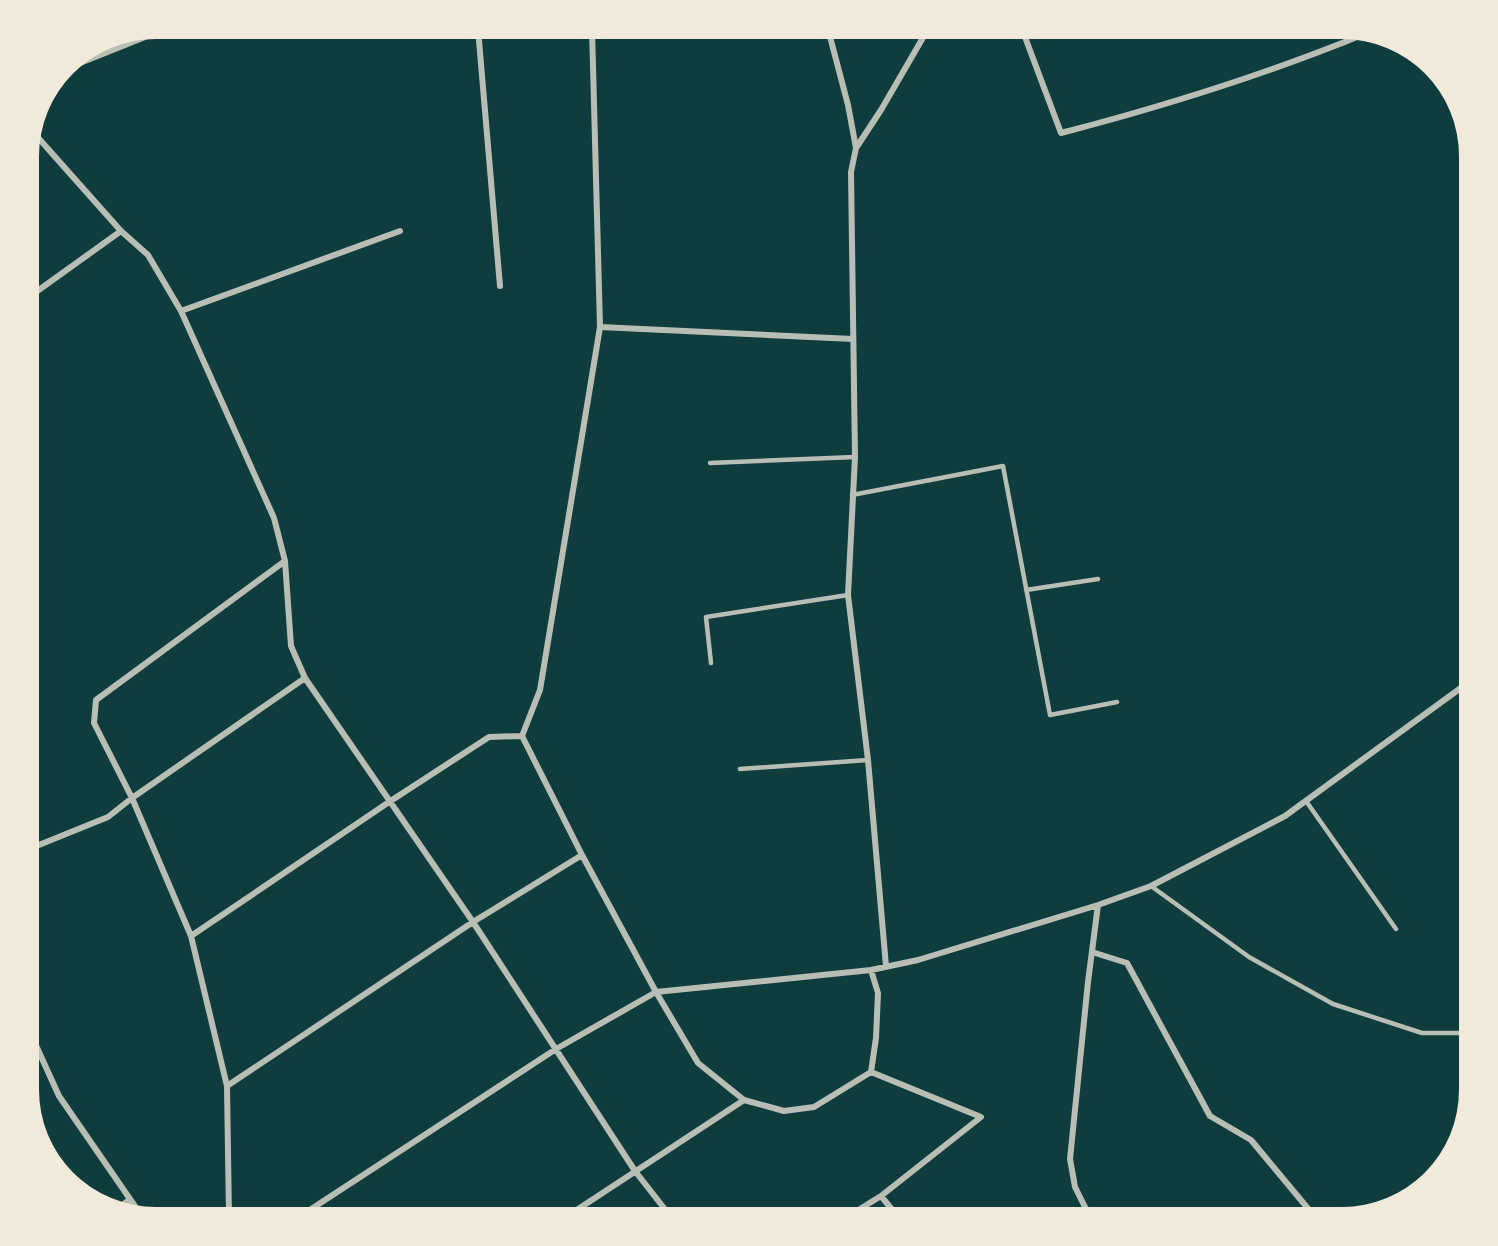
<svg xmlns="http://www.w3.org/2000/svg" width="1498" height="1246" viewBox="0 0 1498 1246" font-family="Karla,sans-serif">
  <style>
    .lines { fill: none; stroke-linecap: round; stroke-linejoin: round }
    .service { stroke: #b8beb3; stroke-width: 4.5 }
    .minor { stroke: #b8beb3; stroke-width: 6 }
  </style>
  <rect width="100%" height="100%" fill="#0f3d3e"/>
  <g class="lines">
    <!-- service -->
    <path class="service" d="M78,57L80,63
      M710,463L855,457
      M852,495L1003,466L1050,715L1117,702
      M1026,590L1098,579
      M711,663L706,617L848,595
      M740,769L868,760
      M1306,801L1396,929
      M1151,886L1249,957L1333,1004L1422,1033H1469"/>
    <!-- minor -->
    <path class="minor" d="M478,29L500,286
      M592,29L600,327L540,690L522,736L582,855L656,992L698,1063L744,1100L784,1111L814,1107L871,1072L876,1038L878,993L871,970
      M828,29L848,105L856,148
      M1022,29L1061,133C1165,106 1267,74 1367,33
      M65,69L165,29
      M33,132L121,231L148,255L181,311L274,518L285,561L291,646L305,678L473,922L635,1171L671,1217
      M29,297L121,231
      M181,311L400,231
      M600,327L853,339
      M29,849L108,817L132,798L305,678
      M191,936L389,802L489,737L522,736
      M1092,952L1127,963L1210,1116L1251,1140L1315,1217
      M886,966L868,760L848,595L855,457L851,172L856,148L881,110L928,29
      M29,1030L59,1096L141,1215
      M227,1086L473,922L582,855
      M881,1196L898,1217
      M116,1210L130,1199
      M229,1217L227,1086L191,936L132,798L94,723L96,700L285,561
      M299,1217L556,1049L656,992L871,970L918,960L1098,905L1151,886L1285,816L1469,682
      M566,1217L744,1100
      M847,1217L881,1196L981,1117L871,1072
      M1090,1217L1075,1187L1070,1159L1088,982L1098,905"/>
  </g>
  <!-- crop -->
  <path d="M0 0H1498V1246H0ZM156 39H1342A117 117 0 0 1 1459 156V1090A117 117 0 0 1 1342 1207H156A117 117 0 0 1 39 1090V156A117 117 0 0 1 156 39Z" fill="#f1e9da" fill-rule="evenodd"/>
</svg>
